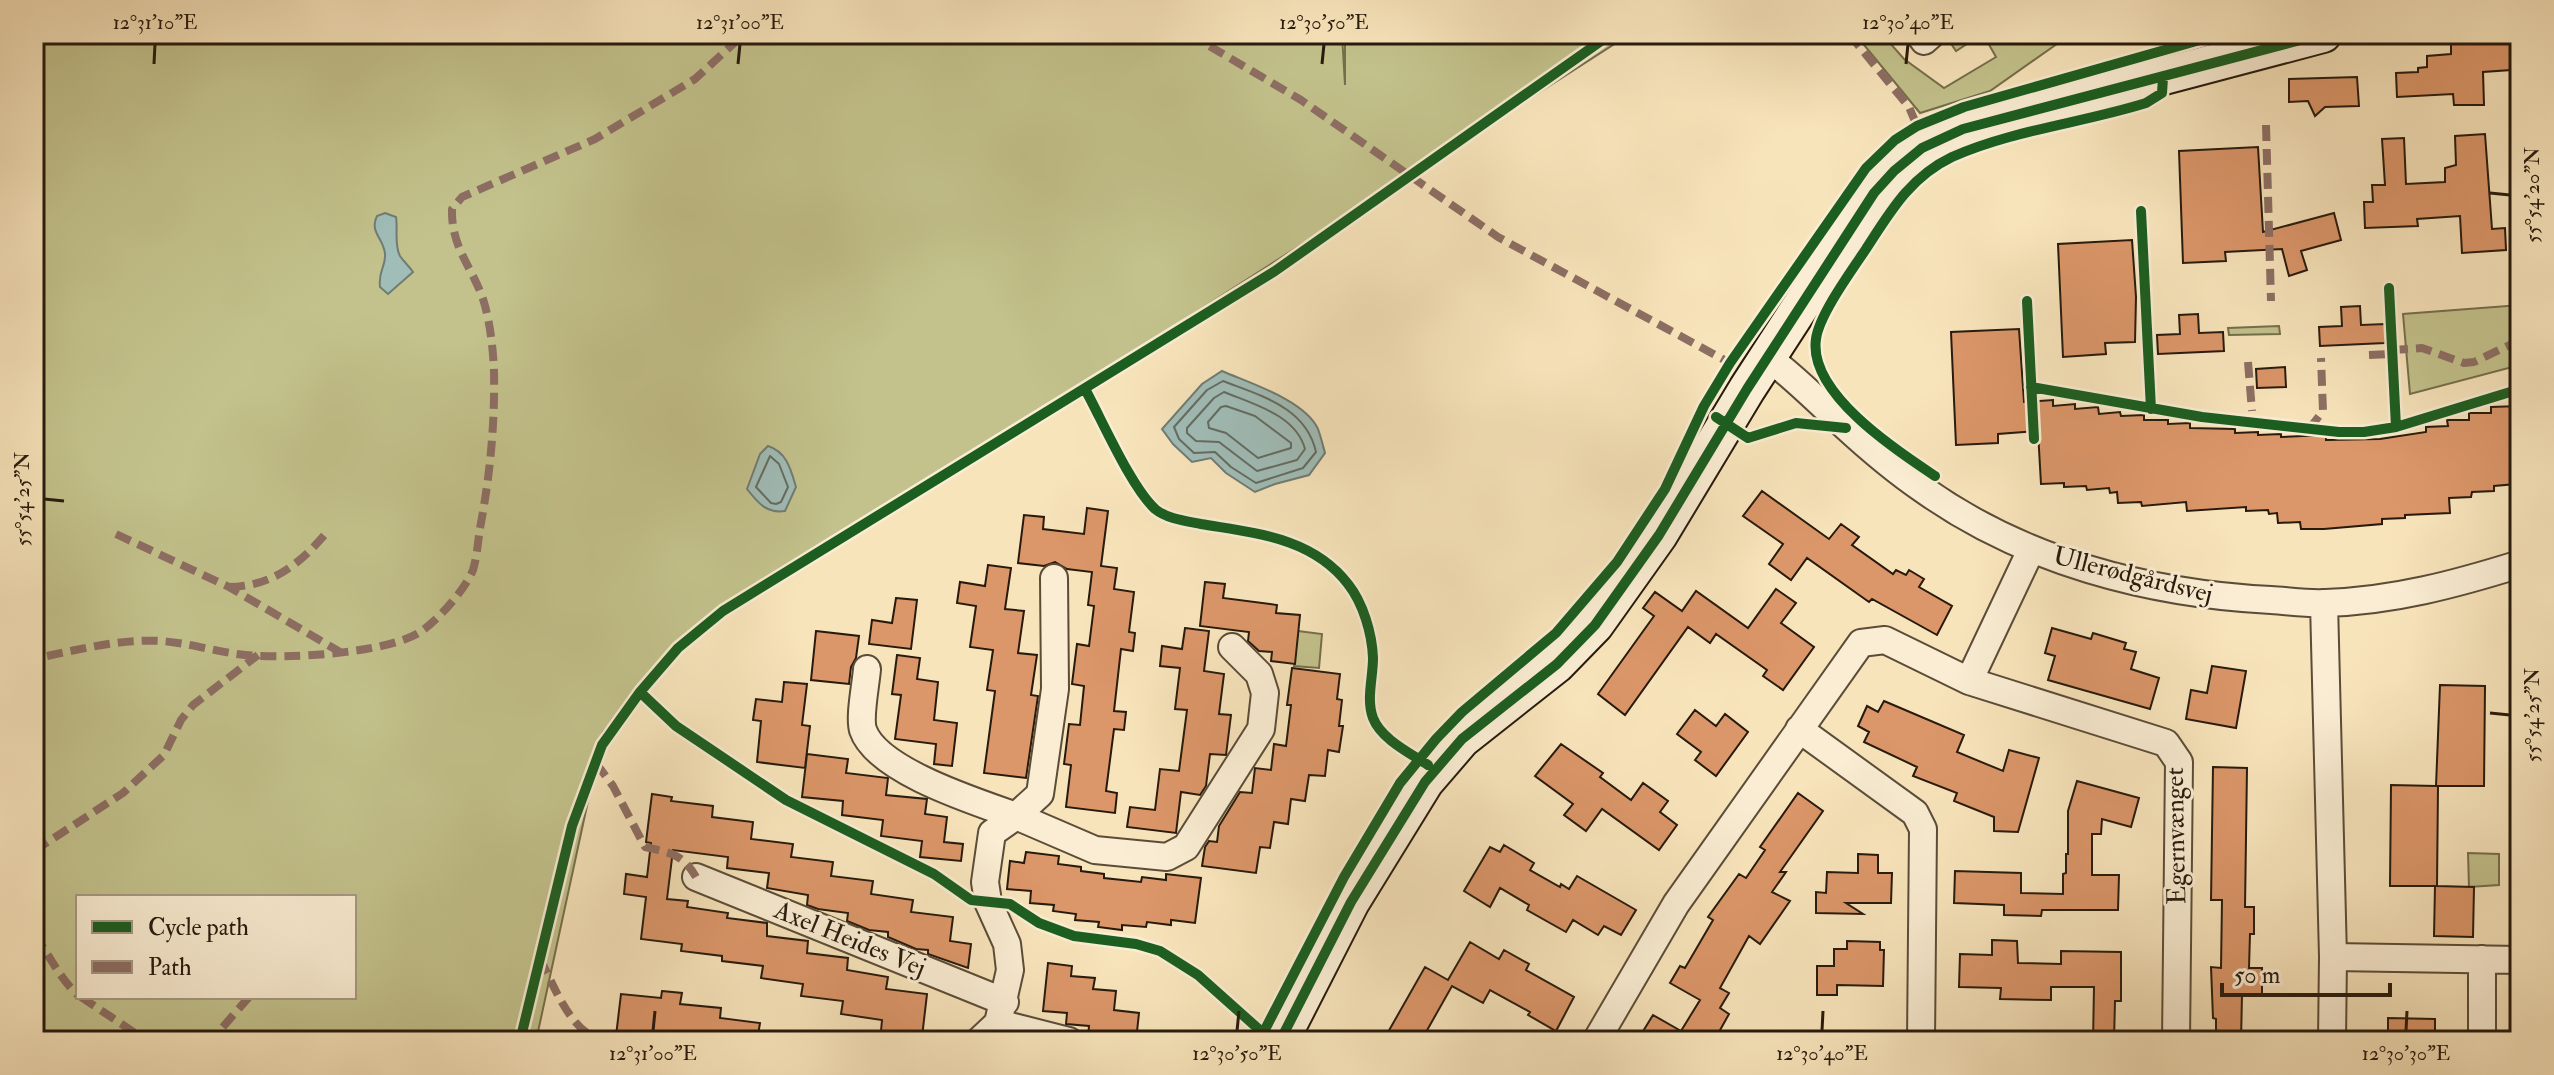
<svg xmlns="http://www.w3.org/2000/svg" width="2554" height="1075" viewBox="0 0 2554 1075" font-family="'IM FELL Double Pica',serif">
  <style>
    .green { fill: #c3c28c; stroke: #756e4c; stroke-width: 2; fill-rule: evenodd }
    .water { fill: #a0bdb8; stroke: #707c74; stroke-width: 2 }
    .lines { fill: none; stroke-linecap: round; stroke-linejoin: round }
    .shore { stroke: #646c62; stroke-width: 2 }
    .building { fill: #db9669; stroke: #271a0d; stroke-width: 2 }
    .street-casing { stroke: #5b4c38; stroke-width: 30 }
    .secondary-casing { stroke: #271a0d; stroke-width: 40 }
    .street { stroke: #faedd3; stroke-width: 26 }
    .secondary { stroke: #faedd3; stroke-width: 36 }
    .quiet { stroke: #8d6e63; stroke-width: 8; stroke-dasharray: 16 8; stroke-linecap: butt }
    .cycleway-casing { stroke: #faedd3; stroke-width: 15 }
    .cycleway { stroke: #1b5e20; stroke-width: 10 }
    .ticks { fill: none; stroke: #271a0d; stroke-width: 3 }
    .labels { text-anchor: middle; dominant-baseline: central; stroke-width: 6; stroke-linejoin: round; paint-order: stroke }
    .street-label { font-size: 26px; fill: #271a0d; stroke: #faedd3 }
    .neatline { fill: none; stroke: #271a0d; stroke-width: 3 }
    .ticks-label { font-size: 20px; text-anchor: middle; fill: #271a0d }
  </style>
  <rect width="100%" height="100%" fill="#f8e4bb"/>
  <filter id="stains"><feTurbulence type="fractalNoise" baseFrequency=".0025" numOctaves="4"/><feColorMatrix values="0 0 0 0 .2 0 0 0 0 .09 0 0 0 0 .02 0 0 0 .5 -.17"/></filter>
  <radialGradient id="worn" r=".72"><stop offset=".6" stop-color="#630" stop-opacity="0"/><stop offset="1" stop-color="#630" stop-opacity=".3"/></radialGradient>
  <!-- green -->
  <path class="green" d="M34,34H1342L1345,85V34H1630L697,632L603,732L536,1041H34ZM78,897H354V997H78Z
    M1855,34H1882L1904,59L1944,88L1996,57L1983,34H2071L1990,91L1920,113Z
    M1955,34H1982L1956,51L1948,39Z
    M2520,305V365L2410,394L2403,314Z
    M2279,326L2280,334L2229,335L2228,328Z
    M1298,631L1322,634L1319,668L1294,666Z
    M2468,853L2499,854V885L2469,887Z"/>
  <!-- water -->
  <path class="water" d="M385,213L396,217C398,228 394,246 400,256C404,262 409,266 413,272L388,294L380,287C378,270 386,267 385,254C384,239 369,232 377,216Z
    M1222,371C1249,383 1305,400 1318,429C1321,437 1323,446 1325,453L1309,475L1275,484L1255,492L1226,473L1211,458L1192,462L1173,444L1162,429L1202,384Z
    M768,446C787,452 791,470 796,487L785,511C767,514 758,503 747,489L760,454Z"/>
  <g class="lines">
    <!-- shore -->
    <path class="shore" d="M1223,381C1261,396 1306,407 1316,452L1303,468L1256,483L1231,467L1215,452L1194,453L1179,439L1174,427L1207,390Z
      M1224,392C1253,404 1296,415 1305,449L1297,460L1257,471L1219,442L1196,441L1187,433V428L1214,398Z
      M1226,406L1255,416L1291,443V448L1258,458L1226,433L1209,428L1208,422L1221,407Z
      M770,456L779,464L788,487L781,502L776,504L771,503L756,487Z"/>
  </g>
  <!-- building -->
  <path class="building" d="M2510,40L2511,70L2483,72L2484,105H2454L2453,94L2397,97L2396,73L2418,72V68L2427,67V56L2451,54V43Z
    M2357,77L2359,106L2325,107L2315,116L2308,101L2289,102V79Z
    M2485,134L2492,229L2505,228L2506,250L2462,253L2460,216L2417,219L2418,226L2365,228L2364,202H2373L2372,185H2385L2382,139L2404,138L2406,184L2445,182V168L2456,165L2455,136Z
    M2258,147L2263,232L2334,213L2341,240L2301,251L2307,270L2289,276L2282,249L2225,252L2226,261L2183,263L2179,151Z
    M2132,240L2136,297L2135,342L2105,343L2106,354L2063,357L2058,244Z
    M2360,306L2361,325L2385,324V343L2320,346L2319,327L2342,326L2341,307Z
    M2198,314L2199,333L2223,332L2224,351L2158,354L2157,335L2180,334L2179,315Z
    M2019,329L2024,402L2053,400V406L2075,404V409L2098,407L2099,414L2120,412L2121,416L2144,415V420H2168V424L2190,423V428L2235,429V433L2258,432V435L2281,434V437L2326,435V440L2380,439L2426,432V427L2448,426L2447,420H2469V413H2491V407L2520,406V478L2516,479V484L2494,486V491L2472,492L2471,497L2449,498L2450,513L2405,515V518L2382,519V524L2324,529H2301L2300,522L2278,523L2277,513L2269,514L2268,510L2246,511V507L2187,511L2186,502L2142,506L2141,502L2118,503L2117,492L2110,493L2109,488L2087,490L2086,486L2064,487V483L2041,484L2038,431L1998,434V443L1956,445L1951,332Z
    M2285,367L2286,387L2257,388L2256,369Z
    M1762,491L1829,539L1841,524L1859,537L1852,545L1893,574L1896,570L1906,575L1909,570L1924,579L1919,587L1952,606L1937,635L1872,599L1869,602L1807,558L1791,580L1769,564L1783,544L1743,516Z
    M1087,508L1108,511L1101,566L1117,568L1114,589L1134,592L1129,632L1135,633L1133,651L1121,649L1114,711L1126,712L1124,730L1114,729L1106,791L1117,793L1115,813L1066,807L1071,765L1064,764L1069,724L1080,725L1084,686L1072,684L1077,644L1089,646L1094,606L1088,605L1092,572L1067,569L1055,562L1044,566L1018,563L1024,515L1044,517L1043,529L1084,534Z
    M988,565L1011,568L1005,609L1024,611L1018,653L1037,655L1031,695L1038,696L1026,778L984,773L995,691L987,690L993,650L970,647L976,606L957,603L960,582L985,586Z
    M1205,582L1225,584L1223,598L1277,605L1276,613L1300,615L1295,664L1271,661L1272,652L1259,651L1248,641L1249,632L1200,626Z
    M1776,589L1796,603L1781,623L1814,647L1783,690L1763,676L1767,670L1716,634L1710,643L1688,627L1625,715L1598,694L1654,616L1643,608L1655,592L1682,611L1696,591L1748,628Z
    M896,598L917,600L911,649L869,644L872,620L892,623Z
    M1185,628L1209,631L1204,671L1224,674L1219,714L1231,715L1226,755L1210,754L1206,786L1200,795L1181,792L1176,833L1127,827L1130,807L1155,810L1160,769L1179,771L1187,710L1175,709L1180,668L1160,666L1162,646L1182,649Z
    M2052,628L2091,639L2093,633L2126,643L2124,649L2136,652L2131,669L2159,678L2150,709L2048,680L2055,656L2045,653Z
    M816,631L859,636L856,658L851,667L849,684L811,680Z
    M897,655L920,658L917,679L938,682L934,720L957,723L952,766L934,764L936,744L895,739L901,695L892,694Z
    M2212,666L2246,671L2236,728L2186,719L2191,690L2207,693Z
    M1292,668L1340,674L1337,699L1342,700L1339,726H1343L1339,752L1328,750L1325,776L1309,775L1305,801L1291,799L1288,824L1274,822L1270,848L1260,847L1256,873L1202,866L1205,847L1209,841L1217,842L1219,826L1240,792L1252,793L1255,768L1271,770L1274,744L1286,746L1291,705H1287Z
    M784,682L807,684L802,725L810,726L805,768L757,762L761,721L753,720L756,699L782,702Z
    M2440,685L2485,686L2484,786H2438L2437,886L2474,887L2473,937L2434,936L2435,886H2390L2391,785L2436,786Z
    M1884,701L1964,735L1957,752L2003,771L2009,750L2039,758L2018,832L1994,831V817L1954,801L1957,793L1913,776L1917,767L1864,742L1869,732L1858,726L1867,706L1878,712Z
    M1695,710L1716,726L1725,714L1748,732L1716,776L1695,760L1701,752L1677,734Z
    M1561,744L1603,773L1600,777L1631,800L1643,783L1668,801L1660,812L1677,825L1659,850L1602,809L1586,831L1564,815L1573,804L1535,776Z
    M807,754L848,759L846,773L888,778L886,795L927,799L925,814L947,817L944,842L963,844L961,861L920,857L922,841L881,836L883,820L842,815L843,801L802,797Z
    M2213,767L2247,768L2245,907H2254V934H2250L2249,968H2262V995H2242L2241,1041H2216V1019L2213,1018L2211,967L2221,968L2222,900H2211Z
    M2077,781L2139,798L2131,827L2102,819L2101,834H2092V875H2119L2118,910H2042L2041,916L2004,915V905L1954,903L1955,871L2021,873V893L2063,894V874L2066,873V854H2068V811Z
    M1798,793L1823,811L1780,872H1786L1772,892L1790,901L1760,944L1749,936L1720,988L1729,993L1720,1008L1729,1014L1714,1041H1637L1653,1015L1681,1031L1700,1000L1670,983L1680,966L1685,968L1713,920L1708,917L1739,874L1746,878L1765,850L1760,847Z
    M652,794L672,797L671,801L713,806L712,817L753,822L751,839L793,844L791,857L833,862L831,876L873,881L871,894L913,900L911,912L953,917L950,941L971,944L968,968L928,954V950L916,949L888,937V932L869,930L847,921L848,913L818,909L807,905L808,895L767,888L769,873L727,868L728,857L673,850L667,899L688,901L687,907L728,913L727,918L767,923V936L808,941L807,953L848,958L847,970L888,977L886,989L927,994L922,1037L881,1031L882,1020L841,1014L843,1001L801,996L803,984L761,978L763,966L722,961V956L681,951L682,944L641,939L646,897L624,894L626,874L647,877L651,843L646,842Z
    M1504,845L1534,863L1530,870L1560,887L1561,884L1569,889L1577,876L1636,910L1621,935L1604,926L1598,935L1573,920L1566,932L1527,910L1529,905L1500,888L1490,907L1464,891L1490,847L1500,852Z
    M1026,852L1059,856L1058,864L1081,867V871L1104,874V878L1141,882L1142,877L1166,880V874L1201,878L1195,923L1171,920V925L1147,922L1146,927L1122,925V930L1098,927L1099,922L1075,920L1076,914L1053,911L1054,905L1030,903L1031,891L1007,889L1010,861L1024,863Z
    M1858,854L1878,855V873H1892L1891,903H1846L1863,914L1816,913V892L1826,893L1827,872L1858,873Z
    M1992,940L2017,941L2018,963L2061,964V951L2121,952V1001H2115L2114,1041H2093L2094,987H2051V1000L2000,999L2001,988L1959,987L1960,954L1992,955Z
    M1847,941L1880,942V950H1884L1883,986L1837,985V995H1817V966H1834V949H1847Z
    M1470,942L1499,959L1504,950L1529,964L1526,970L1574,997L1556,1031L1528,1015L1530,1012L1490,990L1483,1003L1452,986L1421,1041H1383L1425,967L1448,980Z
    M1048,963L1072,966L1071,976L1095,978L1093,989L1116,991L1114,1010L1139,1013L1136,1041L1088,1036L1089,1026L1066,1024L1067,1013L1043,1011Z
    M662,991L682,993L680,1004L721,1008L720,1018L760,1023L757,1041H697L698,1038L658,1033L657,1041L616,1036L621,994L661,998Z
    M2388,1018L2435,1019V1041H2388Z"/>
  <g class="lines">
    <defs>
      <path id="street" d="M1919,34L1924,41L1932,34
        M1767,357C1795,377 1818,402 1844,425C1869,448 1896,471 1924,490C2024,561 2149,594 2271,600C2289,601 2307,604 2325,603C2393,601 2456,584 2520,564
        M2031,550L1969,681L2166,743L2179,762L2176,1041
        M2324,603L2333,957L2332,1041
        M867,669C866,683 859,717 863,730C877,771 977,802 1016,816L1040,794L1055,689L1054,578
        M1799,729L1915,813L1923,829L1921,1041
        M696,877L1005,1002
        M2333,957L2520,960
        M998,1023L1069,1041
        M979,1041L998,1023L1010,970L1007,944L988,902L985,882L992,833L1016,816L1095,850L1167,857L1186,847L1261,729L1265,693L1259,674L1232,647
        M1596,1041L1676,904L1861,643L1885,640L1969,681
        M2482,1041V959"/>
      <path id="secondary" d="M1280,1041L1351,902L1425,782L1462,739L1557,664L1595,625L1659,535L1747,389L1874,193L1894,171L1922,148L1963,129L2323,34"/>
    </defs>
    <!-- street casing -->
    <use href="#street" class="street-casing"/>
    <!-- secondary casing -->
    <use href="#secondary" class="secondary-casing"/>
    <!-- street -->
    <use href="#street" class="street"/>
    <!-- secondary -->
    <use href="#secondary" class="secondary"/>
    <!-- quiet -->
    <path class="quiet" d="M1189,34L1301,100L1498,237L1730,363
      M1849,34L1909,107L1917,126
      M2266,125L2271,301
      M2392,350L2422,348L2464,363L2474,362L2520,340
      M2369,355L2392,354
      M2248,362L2252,411
      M2309,429L2323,411L2321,358
      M116,534L229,587L340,652
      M229,587C273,586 300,564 327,532
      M47,656C85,648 122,639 161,641C189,643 217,652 245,655C284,659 391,654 423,630C439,619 466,588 473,570C477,557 478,541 480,528C490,476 495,424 494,371C493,348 490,321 483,299C471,265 451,247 452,209L462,197L595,139L695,79L744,34
      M596,763L613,786L645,847C670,853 682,853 696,877
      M34,851L123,793L164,755L181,720L193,705L258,655
      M34,935C50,955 59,978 78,995
      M540,959C555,987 570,1032 603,1041
      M81,997L147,1041
      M204,1041L215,1036L249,997"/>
    <defs>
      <path id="cycleway" d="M2141,211L2151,409
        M2389,288L2396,427
        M2027,301L2034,439
        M2031,387L2202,417L2339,432H2364L2396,427L2520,389
        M1085,389C1102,420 1131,487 1155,509C1167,519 1186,521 1201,524C1254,533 1312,537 1348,584C1363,603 1372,633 1373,658C1373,678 1366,699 1373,718C1381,739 1410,753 1428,765
        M1716,417L1748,438L1796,423L1846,428
        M1935,476C1897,451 1808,393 1816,339C1819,315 1852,270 1866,249C1890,212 1910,177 1952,157C2013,130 2082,123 2146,103L2162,93L2163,78
        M640,692L676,726L786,800L934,874L971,900L1010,904L1039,923L1074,936L1136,944L1160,951L1198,975L1263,1033L1274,1039
        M520,1041L572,826L602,745L640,692L678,648L723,611L1275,271L1611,34
        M1259,1041L1344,877L1400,783L1436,739L1462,712L1556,633L1617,562L1665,489L1704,406L1730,363L1866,168L1895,140L1917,126L1964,107L2221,34
        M1280,1041L1351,902L1425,782L1462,739L1557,664L1595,625L1659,535L1747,389L1874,193L1894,171L1922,148L1963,129L2323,34"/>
    </defs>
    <!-- cycleway casing -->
    <use href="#cycleway" class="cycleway-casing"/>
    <!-- cycleway -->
    <use href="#cycleway" class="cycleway"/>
  </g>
  <!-- ticks -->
  <path class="ticks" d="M154,64L155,44M738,64L740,44M1322,64L1324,44M1906,64L1908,44M2490,193L2510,195M44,499L64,501M2490,713L2510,715M653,1031L655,1011M1237,1031L1239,1011M1822,1031L1823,1011M2406,1031L2407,1011"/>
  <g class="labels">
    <!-- street labels -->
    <g class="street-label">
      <text transform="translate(2133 575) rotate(14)">Ullerødgårdsvej</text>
      <text transform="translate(2176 836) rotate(-91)">Egernvænget</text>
      <text transform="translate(850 939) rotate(22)">Axel Heides Vej</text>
    </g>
  </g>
  <!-- margin -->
  <rect width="2554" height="1075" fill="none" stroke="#f8e4bb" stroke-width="88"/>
  <!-- legend -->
  <rect x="76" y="895" width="280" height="104" fill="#faedd3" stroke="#a69984" stroke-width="2"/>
  <rect x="92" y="921" width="40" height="12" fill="#1b5e20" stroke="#a69984" stroke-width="2"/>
  <text x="148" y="935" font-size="24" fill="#271a0d">Cycle path</text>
  <rect x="92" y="961" width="40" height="12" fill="#8d6e63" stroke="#a69984" stroke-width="2"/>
  <text x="148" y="975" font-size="24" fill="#271a0d">Path</text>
  <!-- scale -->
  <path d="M2222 983v12h168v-12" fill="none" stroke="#271a0d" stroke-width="4"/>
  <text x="2234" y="983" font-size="24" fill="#271a0d" stroke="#faedd3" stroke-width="6" paint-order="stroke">50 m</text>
  <rect x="44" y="44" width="2466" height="987" class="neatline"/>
  <g class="ticks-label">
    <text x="155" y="29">12°31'10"E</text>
    <text x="740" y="29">12°31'00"E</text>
    <text x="1324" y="29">12°30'50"E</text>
    <text x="1908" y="29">12°30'40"E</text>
    <text transform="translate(2532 195) rotate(-90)" y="7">55°54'20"N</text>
    <text transform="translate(22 499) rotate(-90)" y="7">55°54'25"N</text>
    <text transform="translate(2532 715) rotate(-90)" y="7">55°54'25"N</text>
    <text x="653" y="1060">12°31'00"E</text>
    <text x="1237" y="1060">12°30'50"E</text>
    <text x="1822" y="1060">12°30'40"E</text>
    <text x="2406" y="1060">12°30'30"E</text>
  </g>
  <rect width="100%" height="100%" filter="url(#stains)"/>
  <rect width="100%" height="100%" fill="url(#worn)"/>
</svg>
